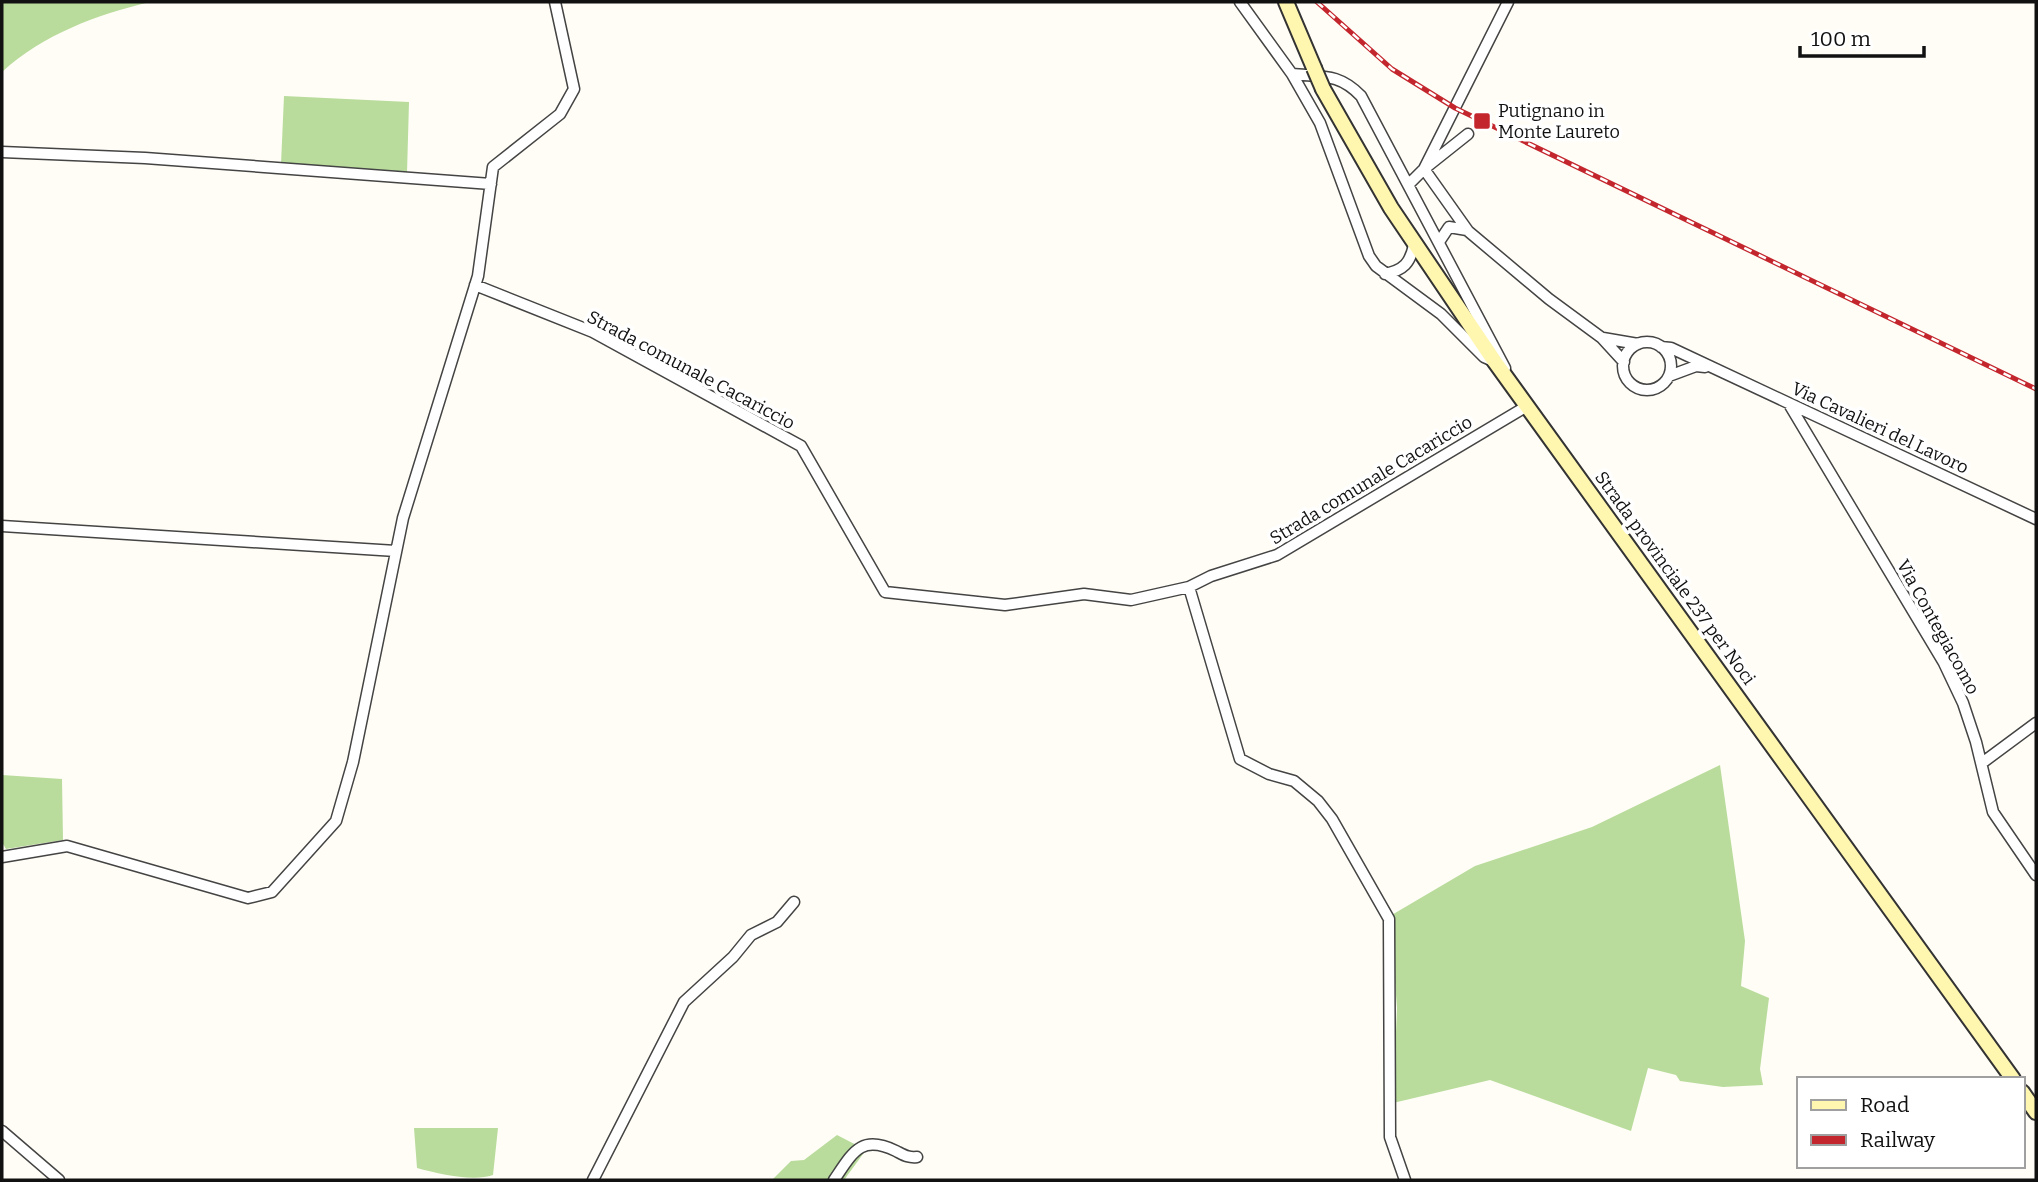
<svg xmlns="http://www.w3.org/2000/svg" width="2038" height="1182" viewBox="0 0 2038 1182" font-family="Bitter,serif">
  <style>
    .forest { fill: #b9dc9c }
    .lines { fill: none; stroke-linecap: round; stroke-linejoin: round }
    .street-casing { stroke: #444; stroke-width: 13 }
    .secondary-casing { stroke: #333; stroke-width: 18 }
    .street { stroke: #fff; stroke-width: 10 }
    .secondary { stroke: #fff6b0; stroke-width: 14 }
    .rail-casing { stroke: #c4262e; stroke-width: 5 }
    .rail { stroke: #fff; stroke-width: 2.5; stroke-dasharray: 8; stroke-linecap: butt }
    .secondary-bridge-casing { stroke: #333; stroke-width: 18; stroke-linecap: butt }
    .secondary-bridge { stroke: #fff6b0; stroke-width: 14 }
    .poi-dot { fill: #c4262e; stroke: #fff; stroke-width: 2.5 }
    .labels { text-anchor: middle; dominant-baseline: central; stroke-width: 7; stroke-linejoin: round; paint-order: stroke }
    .poi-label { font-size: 18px; fill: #111; stroke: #fff; text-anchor: start }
    .street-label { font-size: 18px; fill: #111; stroke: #fff }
  </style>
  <rect width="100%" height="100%" fill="#fffdf5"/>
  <!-- forest -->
  <path class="forest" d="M2,2H150C96,15 44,34 2,72Z
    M284,96L409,102L407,173L281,164Z
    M1720,765L1745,941L1741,986L1769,998L1760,1069L1763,1085L1723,1087L1680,1081L1676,1075L1648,1068L1631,1131L1490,1080L1393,1103L1397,1008L1390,916L1475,866L1592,827Z
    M2,775L62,779L63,840L6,849L2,842Z
    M414,1128H498L493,1175C473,1182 439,1174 417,1168Z
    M837,1135L866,1150L844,1180H772L791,1161L804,1160Z"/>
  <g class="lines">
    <defs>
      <path id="street" d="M1240,2L1292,74L1320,123L1369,256L1376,266L1441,314L1484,357L1493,361
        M1292,74C1322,77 1339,73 1361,96L1505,368
        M1468,134L1424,169L1468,231L1549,299L1602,338L1624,362
        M2,152L145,158L491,184
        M1409,184L1424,169L1508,2
        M1439,242L1449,227L1467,230
        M1385,274C1404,270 1410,263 1414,245
        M475,285L593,332L801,446L885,592L1005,605L1084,594L1131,600L1189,587L1211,576L1277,555L1527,406
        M1603,338L1638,344
        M1623 366a24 24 0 1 1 48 0a24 24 0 1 1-48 0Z
        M1661,347L1671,348L2036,519
        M1669,376L1696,366L1705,367
        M1789,404L1944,663L1963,703L1976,742L1993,812L2036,875
        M2,526L396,551
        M1189,587L1240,759L1269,774L1294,781L1318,801L1332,819L1389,919L1390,1137L1405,1180
        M1982,763L2036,723
        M2,857L67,846L248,898L272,892L336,821L353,762L403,518L478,276L493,167L560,114L574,89L555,2
        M2,1131L59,1180
        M593,1180L684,1002L733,957L751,935L777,922L794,902
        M834,1180C853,1152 861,1134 896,1151C904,1155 908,1158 917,1157"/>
      <path id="secondary" d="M1286,2L1314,68
        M1323,89L1391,208L1495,362L2013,1079
        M2022,1092L2036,1112"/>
    </defs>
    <!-- street casing -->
    <use href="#street" class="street-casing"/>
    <!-- secondary casing -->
    <use href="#secondary" class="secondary-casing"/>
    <!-- street -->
    <use href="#street" class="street"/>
    <!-- secondary -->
    <use href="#secondary" class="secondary"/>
    <defs>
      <path id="rail" d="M1317,2L1392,69L1455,108L2036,389"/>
    </defs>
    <!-- rail casing -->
    <use href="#rail" class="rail-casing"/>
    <!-- rail -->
    <use href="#rail" class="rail"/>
    <defs>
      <path id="secondary-bridge" d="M1314,68L1323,89"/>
    </defs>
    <!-- secondary-bridge casing -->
    <use href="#secondary-bridge" class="secondary-bridge-casing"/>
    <!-- secondary-bridge -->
    <use href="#secondary-bridge" class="secondary-bridge"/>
  </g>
  <!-- markers -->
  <rect class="poi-dot" x="1473" y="112" width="18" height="18" rx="3.5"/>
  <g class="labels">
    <!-- poi labels -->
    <g class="poi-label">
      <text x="1498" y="111">Putignano in<tspan x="1498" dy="21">Monte Laureto</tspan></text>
    </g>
    <!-- street labels -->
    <g class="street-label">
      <text transform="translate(691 370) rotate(28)">Strada comunale Cacariccio</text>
      <text transform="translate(1880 428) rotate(25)">Via Cavalieri del Lavoro</text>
      <text transform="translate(1371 480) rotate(-31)">Strada comunale Cacariccio</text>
      <text transform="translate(1675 578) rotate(54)">Strada provinciale 237 per Noci</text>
      <text transform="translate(1938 627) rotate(61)">Via Contegiacomo</text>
    </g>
  </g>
  <!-- border -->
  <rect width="2038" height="1182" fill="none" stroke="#111111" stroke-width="7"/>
  <!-- legend -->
  <rect x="1797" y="1077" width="228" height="91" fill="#ffffff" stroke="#a0a0a0" stroke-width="2"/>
  <rect x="1811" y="1100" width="35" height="10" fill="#fff6b0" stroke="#a0a0a0" stroke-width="2"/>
  <text x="1860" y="1112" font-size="21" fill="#111111">Road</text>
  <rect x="1811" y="1135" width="35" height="10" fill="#c4262e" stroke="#a0a0a0" stroke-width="2"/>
  <text x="1860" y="1147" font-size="21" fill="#111111">Railway</text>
  <!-- scale -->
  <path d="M1800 46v10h124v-10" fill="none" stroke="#111111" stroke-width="3.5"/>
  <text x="1811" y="46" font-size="21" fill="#111111" stroke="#ffffff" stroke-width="5" paint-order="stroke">100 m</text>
</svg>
